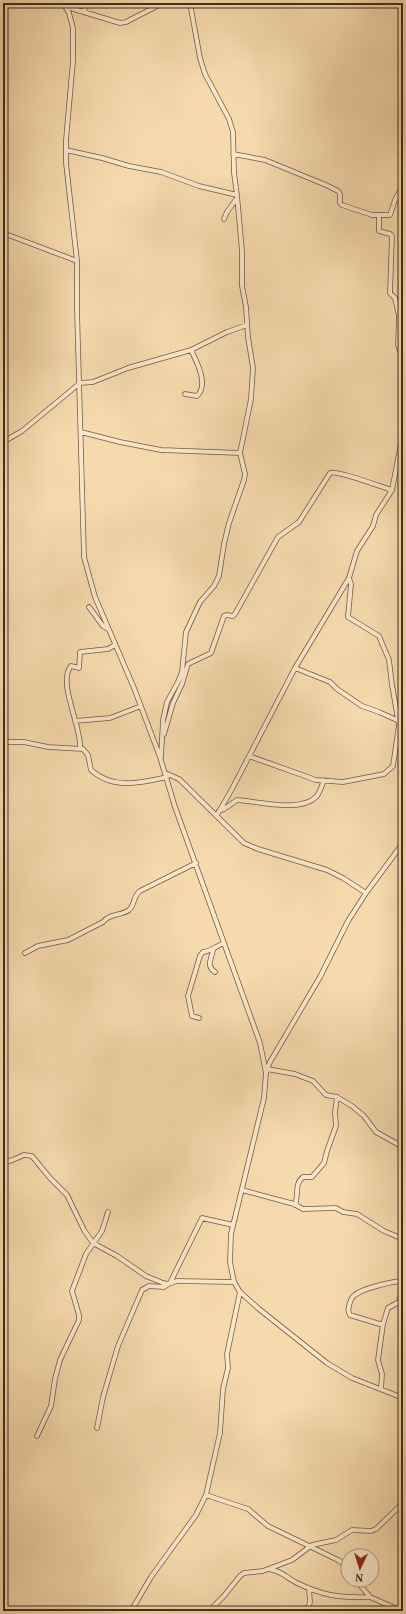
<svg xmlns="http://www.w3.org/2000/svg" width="406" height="1614" viewBox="0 0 406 1614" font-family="Vollkorn,serif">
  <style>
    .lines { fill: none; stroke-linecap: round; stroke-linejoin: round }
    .minor-casing { stroke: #705845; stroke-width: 5.5 }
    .minor { stroke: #f9e7ca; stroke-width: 4 }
  </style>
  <rect width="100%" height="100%" fill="#f6daad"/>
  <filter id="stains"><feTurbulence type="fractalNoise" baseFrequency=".005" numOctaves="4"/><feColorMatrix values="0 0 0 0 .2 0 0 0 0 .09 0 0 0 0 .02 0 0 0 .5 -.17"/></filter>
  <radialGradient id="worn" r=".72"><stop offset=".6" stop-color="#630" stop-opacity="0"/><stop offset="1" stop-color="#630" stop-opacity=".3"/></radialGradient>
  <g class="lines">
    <defs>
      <path id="minor" d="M63,3L69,13L73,28V61L66,140V163L77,261V310L84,557L95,597L134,688L160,757L175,807L260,1043L266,1073L264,1098L231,1234L230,1262L234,1282L240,1292L259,1309L327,1363L352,1378L403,1398
        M67,7L120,23L126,22L163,3
        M84,12L86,3
        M66,150L102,158L129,166L161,172L199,186L237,195
        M233,154L265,160L326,185L338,191L340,194V203L342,205L372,215H390L395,200L400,191L403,190
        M379,216V231L390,234L392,236L390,293L395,298L399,316L398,345L403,359
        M224,219L227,212L237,198
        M3,233L77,261
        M185,394L197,396C209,385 197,362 191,350
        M81,432L120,442L161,450L240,453
        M3,442L22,431L80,383L93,382L128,368L191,350L227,332L247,325
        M89,607L103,626L108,629
        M295,668L330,682L337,689L362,706L379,712L399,721
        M75,721L110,718L141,706
        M164,734L173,703L182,684L188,664L211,653L224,616L226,615L233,616L235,614L278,537L299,522L330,473C337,470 381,487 392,490
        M3,742H24L48,747L83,749L88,755L91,770C113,790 141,783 167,777
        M80,748C82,727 57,683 71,666L79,668L80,652L108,649L115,645
        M249,756L316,780L343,782L384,774L393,766L399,725L392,685L389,660L379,636L348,617L351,584L349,578
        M161,757L163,720L167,702L178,682L182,672L186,632L200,602L214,586L219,576L224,544L229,523L244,480L245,474L240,453L251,399L253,368L248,337L246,307L242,286V251L237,195L234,173L233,132L229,119L205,74L200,58L190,3
        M165,773L179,779L244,843L258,849L327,870L343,878L366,893
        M219,811L224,809L237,800C257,801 300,813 316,797C320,793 322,785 324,780
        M217,815L232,789L295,668L349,578L357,551L373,526L376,515L392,490L403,433
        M213,950C211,960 206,966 215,972
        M25,953L38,946L68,940L103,922C110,913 121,916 129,910C135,905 133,896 140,891L196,863
        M199,1018L192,1016L188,996L200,956L203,952C212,951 216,946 224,943
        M267,1069L295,1074L313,1081L326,1095L337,1097L352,1106L364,1116L376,1132L403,1147
        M266,1072L270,1062L320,977L348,921L366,893L403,843
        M3,1159L10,1161L24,1155L32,1156L50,1178L67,1195L84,1230L93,1243L117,1256L146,1276L163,1283L168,1284L177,1281L234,1282
        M242,1190L294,1204L303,1209L336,1208L343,1212L357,1214L384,1231L403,1239
        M295,1205C299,1195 294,1184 303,1177H312L324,1163L327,1151L336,1126L335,1112L337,1097
        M383,1325L350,1315C348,1311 348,1310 349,1306C350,1302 351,1297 355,1295C361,1289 393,1281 403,1281
        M381,1389L382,1374L378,1360L383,1324L388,1308L399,1302L403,1282
        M97,1428L103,1397L118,1346L142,1290L149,1286L164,1287L170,1283L202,1218L233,1225
        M37,1436L51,1406L55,1379L60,1360L79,1320V1315L72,1291L86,1254L102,1231L108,1212
        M206,1495L248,1509L268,1526L338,1560L348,1567
        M269,1569C284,1572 285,1577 297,1583C324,1596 340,1598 370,1597
        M356,1580L370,1597L402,1611
        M131,1611L151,1577L196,1515L206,1495L220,1433L223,1389L228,1368L227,1354L240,1292
        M209,1611L223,1597L240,1576L244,1573L263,1571L292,1560L312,1545L336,1540L352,1530L371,1531L376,1529L403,1503
        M307,1611L310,1602L309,1589"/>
    </defs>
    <!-- minor casing -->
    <use href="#minor" class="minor-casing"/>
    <!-- minor -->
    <use href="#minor" class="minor"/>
  </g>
  <!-- margin -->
  <rect width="406" height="1614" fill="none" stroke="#f6daad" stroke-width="16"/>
  <rect x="4" y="4" width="398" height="1606" fill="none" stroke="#432c22" stroke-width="2"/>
  <rect x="8" y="8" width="390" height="1598" fill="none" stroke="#432c22"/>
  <!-- north arrow -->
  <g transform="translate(360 1568) rotate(184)"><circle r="19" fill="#f9e7ca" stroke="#b09c87"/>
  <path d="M0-3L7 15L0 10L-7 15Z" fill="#8f2418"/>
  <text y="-6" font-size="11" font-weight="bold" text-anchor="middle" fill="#432c22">N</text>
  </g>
  <rect width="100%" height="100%" filter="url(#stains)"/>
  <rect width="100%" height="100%" fill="url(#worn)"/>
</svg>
